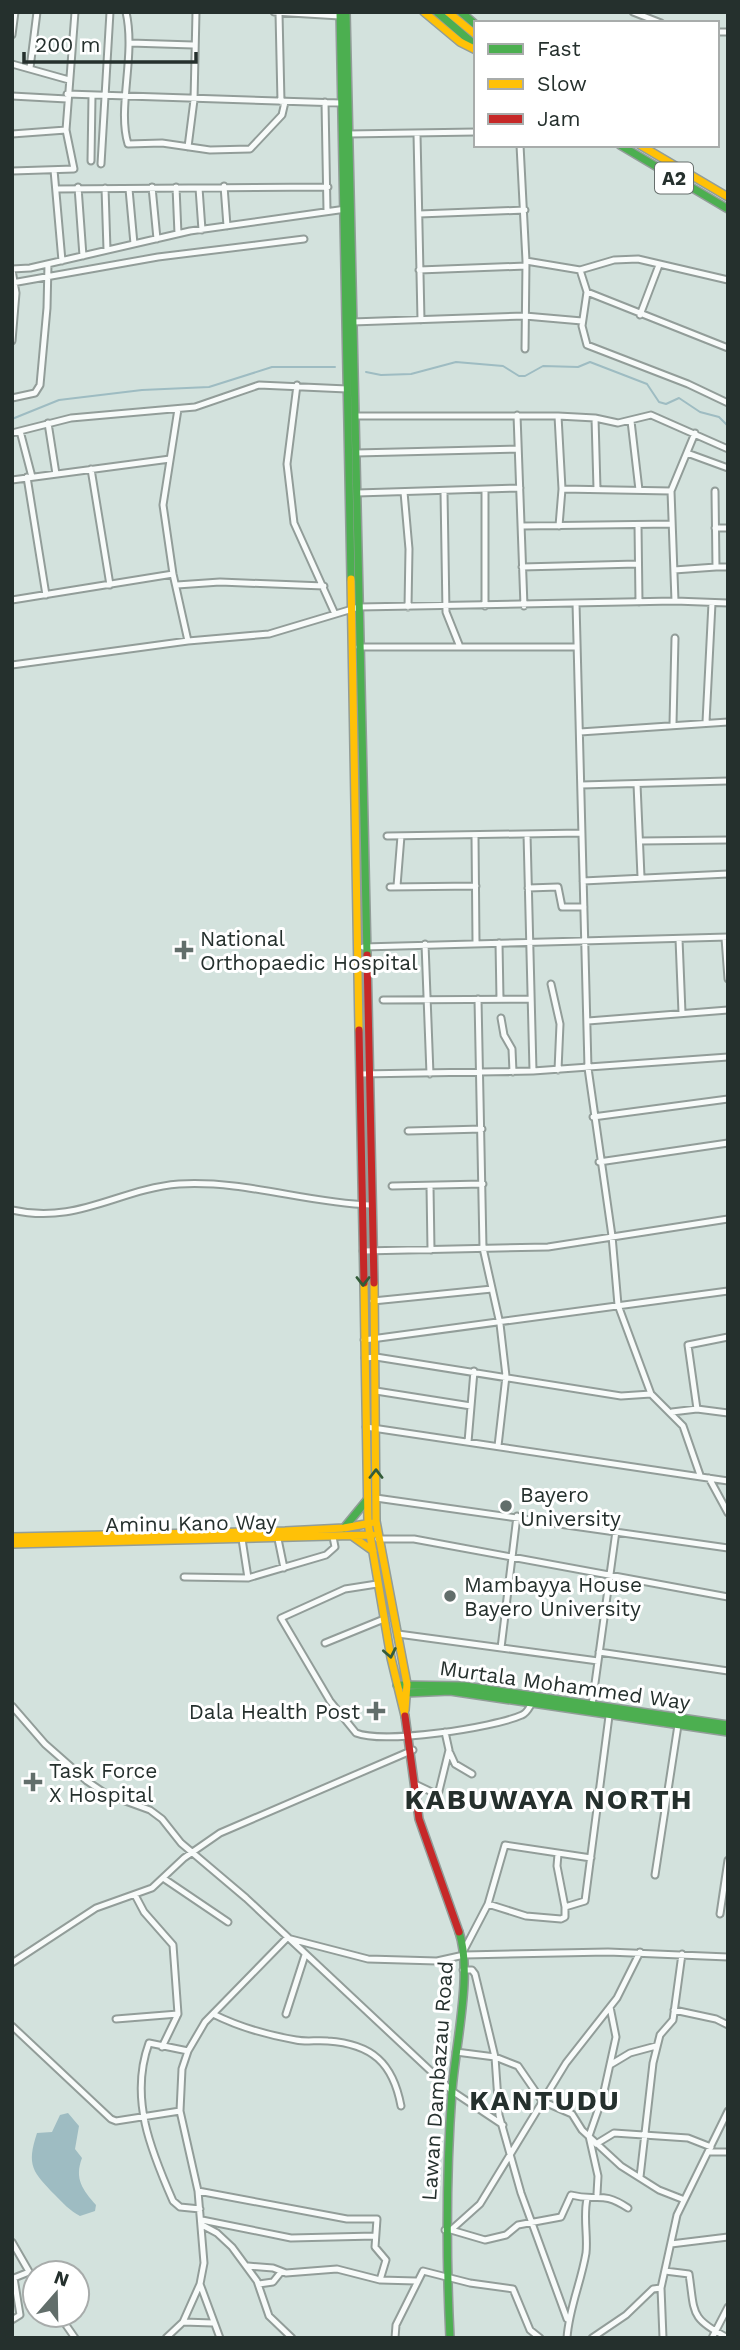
<svg xmlns="http://www.w3.org/2000/svg" width="740" height="2350" viewBox="0 0 740 2350" font-family="'Work Sans',sans-serif">
  <style>
    .water { fill: #9ebcc2 }
    .lines { fill: none; stroke-linecap: round; stroke-linejoin: round }
    .stream { stroke: #9ebcc2; stroke-width: 2 }
    .street-casing { stroke: #929d99; stroke-width: 9 }
    .fast-casing { stroke: #929d99; stroke-width: 10 }
    .slow-casing { stroke: #929d99; stroke-width: 10 }
    .jam-casing { stroke: #929d99; stroke-width: 10 }
    .street { stroke: #f8fbfa; stroke-width: 5 }
    .fast { stroke: #4caf50; stroke-width: 7 }
    .slow { stroke: #ffc107; stroke-width: 7 }
    .jam { stroke: #c62828; stroke-width: 7 }
    .oneway { stroke: #335c39 }
    .poi-dot { fill: #626e6b; stroke: #fff; stroke-width: 2.5 }
    .labels { text-anchor: middle; dominant-baseline: central; stroke-width: 6; stroke-linejoin: round; paint-order: stroke }
    .shield { fill: #fff; stroke: #666e6c; stroke-width: 2 }
    .shield-label { font-size: 19px; font-weight: bold; fill: #25302d }
    .poi-label { font-size: 21px; fill: #25302d; stroke: #fff; text-anchor: start }
    .street-label { font-size: 21px; fill: #25302d; stroke: #fff }
    .district-label { font-size: 28px; font-weight: bold; letter-spacing: 2px; fill: #25302d; stroke: #fff }
  </style>
  <rect width="100%" height="100%" fill="#d3e2dd"/>
  <!-- water -->
  <path class="water" d="M68,2113L79,2126L75,2149L82,2158C74,2179 83,2190 96,2205L95,2211L80,2216C69,2210 64,2204 55,2195C33,2172 26,2166 37,2133L52,2132L60,2115Z"/>
  <g class="lines">
    <!-- stream -->
    <path class="stream" d="M366,372L381,375L411,374L456,362L503,366L519,376H525L543,366L578,367L590,362L647,384L659,402L666,404L679,398L700,412L719,417L728,426
      M12,419L59,400L142,390L209,387L272,367H335
      M728,429V435"/>
    <defs>
      <path id="street" d="M126,12C136,56 117,108 128,144L162,143L210,150L250,149L282,115L285,102
        M274,12L340,16
        M633,12L661,23
        M279,13L281,102
        M717,32H728
        M12,35L15,12
        M130,43L193,45
        M12,64L69,80
        M30,68L37,12
        M67,94L341,103
        M12,96L67,99
        M325,102L327,211
        M12,134L66,130
        M348,134L476,132
        M417,134L421,320
        M520,145L526,261L525,349
        M188,147L194,100L196,12
        M91,161L92,96
        M101,164L110,12
        M54,170L62,261
        M12,171L74,169L66,130L75,12
        M224,186L227,226
        M78,187L83,256
        M152,187L157,239
        M176,187L178,234
        M105,188L107,250
        M199,188L202,230
        M56,189L328,187
        M129,189L134,244
        M419,214L525,210
        M526,261L580,270L614,260L638,259L728,280
        M12,269L30,268L190,231L346,209
        M12,270L16,293L12,341
        M419,270L526,266
        M580,270L587,292L582,326L587,345L688,384L728,403
        M12,283L158,257L304,239
        M587,292L728,348
        M640,315L659,265
        M352,322L525,316L582,321
        M297,385L287,464L294,523L335,614
        M12,398L35,393L40,385L47,308L48,264
        M178,409L163,505L173,574L188,641
        M517,415L524,606
        M355,416H558L595,418L618,423L651,415L728,449
        M558,416L562,489
        M595,418L597,489
        M631,421L639,490
        M48,423L56,474
        M20,431L32,477
        M12,433L71,418L195,407L259,385L347,389
        M356,453L517,449
        M687,453L728,468
        M91,469L110,585
        M27,477L46,595
        M12,480L170,459
        M404,492L409,549L408,607
        M444,492L446,612L460,647
        M357,493L520,488
        M638,525L639,602
        M522,526L672,524
        M559,526L562,489L671,491
        M715,528H728
        M522,567L637,564
        M716,567H728
        M674,570L716,567L715,491
        M177,585L220,582L324,586
        M12,600L173,574
        M675,601L671,491L695,433
        M576,603L588,1068L612,1236L618,1305L651,1394L683,1426L700,1475
        M485,606V490
        M359,647H577
        M12,665L188,641L269,634L359,607L675,601L728,603
        M706,722L712,603
        M673,724L675,638
        M580,732L728,722
        M637,784L641,877
        M581,785L728,781
        M527,834L533,1071
        M387,836L582,833
        M475,836L476,942
        M640,841L728,840
        M583,881L728,874
        M397,886L401,836
        M390,887L476,886
        M528,888L558,887L562,907H584
        M725,938L728,979
        M679,939L682,1013
        M499,943L500,999
        M425,944L430,1074
        M363,947L728,937
        M551,984L560,1024L558,1070
        M478,999L483,1248L500,1324L506,1376L498,1446
        M383,1000L531,999
        M501,1018L504,1035L512,1049L513,1072
        M588,1021L728,1010
        M360,1074L533,1071L728,1057
        M593,1117L728,1099
        M408,1131L482,1129
        M599,1162L728,1143
        M392,1186L483,1184
        M430,1186L431,1250
        M12,1210C77,1225 118,1189 179,1184C245,1180 306,1203 370,1205
        M363,1251L548,1247L728,1219
        M373,1301L492,1289
        M364,1340L728,1291
        M365,1358L376,1357L621,1396L651,1394
        M376,1391L471,1406
        M697,1409L688,1345L728,1337
        M672,1412L697,1409L728,1413
        M366,1427L728,1481
        M468,1442L474,1371
        M709,1478L728,1513
        M376,1498L728,1548
        M242,1539L248,1578
        M278,1539L284,1568
        M378,1539H414L728,1597
        M184,1577L248,1578L326,1555L335,1547L333,1537
        M377,1584L345,1589L281,1618L330,1701L356,1733C384,1744 493,1728 522,1715C527,1713 529,1708 532,1703
        M398,1634L598,1661
        M325,1643L384,1619
        M501,1648L517,1516
        M599,1652L728,1671
        M592,1705L616,1531
        M12,1706L45,1744L87,1781L106,1794L150,1810L162,1819L181,1843L246,1898L452,2091L503,2125
        M450,1753L455,1764L472,1774
        M415,1784L438,1795L449,1750L445,1732
        M558,1854L557,1866L565,1907
        M655,1875L678,1725
        M163,1878L228,1922
        M135,1895L144,1912L173,1945L178,2014L162,2047
        M488,1904L505,1845L591,1858
        M720,1914L728,1860
        M464,1950L488,1904L526,1916L561,1919L565,1917V1907L585,1901L609,1716
        M12,1963L96,1908L152,1888L184,1858L220,1833L413,1750
        M463,1970H472L475,1974L495,2057L499,2115L521,2193L567,2319
        M674,2010L716,2019L728,2025
        M213,2014C239,2027 267,2035 296,2040C306,2042 317,2040 328,2041C372,2044 393,2063 401,2106
        M286,2014L305,1955
        M116,2019L178,2014
        M12,2026L111,2119L116,2121L180,2111
        M188,2051L149,2043C129,2098 151,2151 173,2201L180,2207L200,2209
        M456,2052L495,2057L518,2066L542,2101L572,2114L582,2130L621,2166L659,2190L682,2199
        M610,2065L630,2053L656,2046
        M596,2144L614,2133L688,2138L711,2147
        M708,2152H728
        M640,2177L653,2063L660,2035L673,2020L682,1954
        M198,2191L347,2219H377L375,2247L386,2260L380,2280
        M597,2194L598,2176L589,2136L603,2096L616,2037L610,2007
        M202,2220L291,2238L375,2236
        M202,2225L217,2233L232,2247L257,2281L269,2316L292,2338
        M445,2230H451L480,2204L566,2063L617,1998L640,1952
        M451,2230L485,2240L506,2235L518,2225L561,2217L571,2195C598,2202 601,2190 628,2208
        M12,2242L35,2282
        M671,2244L728,2237
        M248,2266L273,2268L286,2273L337,2269L380,2280L416,2281
        M665,2271L689,2274C695,2313 689,2318 728,2338
        M200,2284L220,2338
        M259,2284L273,2282L281,2272
        M59,2315L75,2338
        M12,2320L20,2315L14,2278L29,2272
        M183,2322L213,2323
        M166,2338L183,2322L200,2284L204,2263L198,2191L180,2111L182,2069L188,2051L205,2022L287,1938L368,1959L437,1961L464,1955L608,1952L728,1957
        M395,2338L396,2325L423,2271L470,2283L513,2289L530,2330L540,2338
        M567,2338C569,2308 581,2283 586,2253C588,2236 583,2217 587,2199
        M592,2338L626,2315L653,2289L661,2288
        M663,2338L661,2288L677,2215L728,2111
        M712,2338L728,2307"/>
      <path id="fast" d="M340,12L351,579
        M346,12L367,955
        M437,12L476,46
        M461,12L476,25
        M620,145L728,209
        M344,1528L367,1500
        M397,1685L465,1686L728,1725
        M406,1693L450,1691L728,1732
        M450,2338C446,2255 446,2174 452,2091C455,2047 473,1972 459,1932"/>
      <path id="slow" d="M424,12L460,42L476,50
        M448,12L476,35
        M640,145L728,197
        M351,579L359,1030
        M364,1283L368,1523L391,1658L405,1716
        M374,1283L376,1521L407,1684L405,1710
        M352,1536L373,1551
        M12,1537L285,1531L344,1528L371,1523
        M12,1544L372,1535"/>
      <path id="jam" d="M367,955L374,1283
        M359,1030L364,1283
        M405,1716L419,1819L459,1932"/>
    </defs>
    <!-- street casing -->
    <use href="#street" class="street-casing"/>
    <!-- fast casing -->
    <use href="#fast" class="fast-casing"/>
    <!-- slow casing -->
    <use href="#slow" class="slow-casing"/>
    <!-- jam casing -->
    <use href="#jam" class="jam-casing"/>
    <!-- street -->
    <use href="#street" class="street"/>
    <!-- fast -->
    <use href="#fast" class="fast"/>
    <!-- slow -->
    <use href="#slow" class="slow"/>
    <!-- jam -->
    <use href="#jam" class="jam"/>
  </g>
  <!-- one-way arrows -->
  <defs><path id="oneway-chevron" d="M-2-3.5L2.5 0L-2 3.5" fill="none" stroke-width="1.6" stroke-linecap="round" stroke-linejoin="round" transform="scale(1.75)"/></defs>
  <g class="oneway">
    <use href="#oneway-chevron" transform="translate(363 1281) rotate(90)"/>
    <use href="#oneway-chevron" transform="translate(376 1474) rotate(-90)"/>
    <use href="#oneway-chevron" transform="translate(390 1653) rotate(79)"/>
  </g>
  <!-- markers -->
  <g class="poi-dot">
    <path d="M180.5 939.5h7v7h7v7h-7v7h-7v-7h-7v-7h7z"/>
    <circle cx="506" cy="1506" r="7"/>
    <circle cx="450" cy="1596" r="7"/>
    <path d="M372.5 1700.5h7v7h7v7h-7v7h-7v-7h-7v-7h7z"/>
    <path d="M29.5 1771.5h7v7h7v7h-7v7h-7v-7h-7v-7h7z"/>
  </g>
  <g class="labels">
    <!-- shield labels -->
    <rect class="shield" x="655" y="162.5" width="38" height="31" rx="5"/>
    <g class="shield-label">
      <text x="674" y="178">A2</text>
    </g>
    <!-- poi labels -->
    <g class="poi-label">
      <text x="200" y="938">National<tspan x="200" dy="24">Orthopaedic Hospital</tspan></text>
      <text x="520" y="1494">Bayero<tspan x="520" dy="24">University</tspan></text>
      <text x="464" y="1584">Mambayya House<tspan x="464" dy="24">Bayero University</tspan></text>
      <text x="360" y="1711" text-anchor="end">Dala Health Post</text>
      <text x="49" y="1770">Task Force<tspan x="49" dy="24">X Hospital</tspan></text>
    </g>
    <!-- street labels -->
    <g class="street-label">
      <text transform="translate(191 1523) rotate(-1)">Aminu Kano Way</text>
      <text transform="translate(565 1685) rotate(8)">Murtala Mohammed Way</text>
      <text transform="translate(437 2081) rotate(-86)">Lawan Dambazau Road</text>
    </g>
    <!-- district labels -->
    <g class="district-label">
      <text x="549" y="1799">KABUWAYA NORTH</text>
      <text x="545" y="2100">KANTUDU</text>
    </g>
  </g>
  <!-- border -->
  <rect width="740" height="2350" fill="none" stroke="#25302d" stroke-width="28"/>
  <!-- legend -->
  <rect x="474" y="21" width="245" height="126" fill="#ffffff" stroke="#a8acab" stroke-width="2"/>
  <rect x="488" y="44" width="35" height="10" fill="#4caf50" stroke="#a8acab" stroke-width="2"/>
  <text x="537" y="56" font-size="21" fill="#25302d">Fast</text>
  <rect x="488" y="79" width="35" height="10" fill="#ffc107" stroke="#a8acab" stroke-width="2"/>
  <text x="537" y="91" font-size="21" fill="#25302d">Slow</text>
  <rect x="488" y="114" width="35" height="10" fill="#c62828" stroke="#a8acab" stroke-width="2"/>
  <text x="537" y="126" font-size="21" fill="#25302d">Jam</text>
  <!-- north arrow -->
  <g transform="translate(56 2294) rotate(20)"><circle r="33" fill="#ffffff" stroke="#a8acab" stroke-width="2"/>
  <path d="M0-5L12 26L0 18L-12 26Z" fill="#626e6b"/>
  <text y="-10" font-size="19" font-weight="bold" text-anchor="middle" fill="#25302d">N</text>
  </g>
  <!-- scale -->
  <path d="M24 52v10h172v-10" fill="none" stroke="#25302d" stroke-width="3.5"/>
  <text x="35" y="52" font-size="21" fill="#25302d" stroke="#ffffff" stroke-width="5" paint-order="stroke">200 m</text>
</svg>
